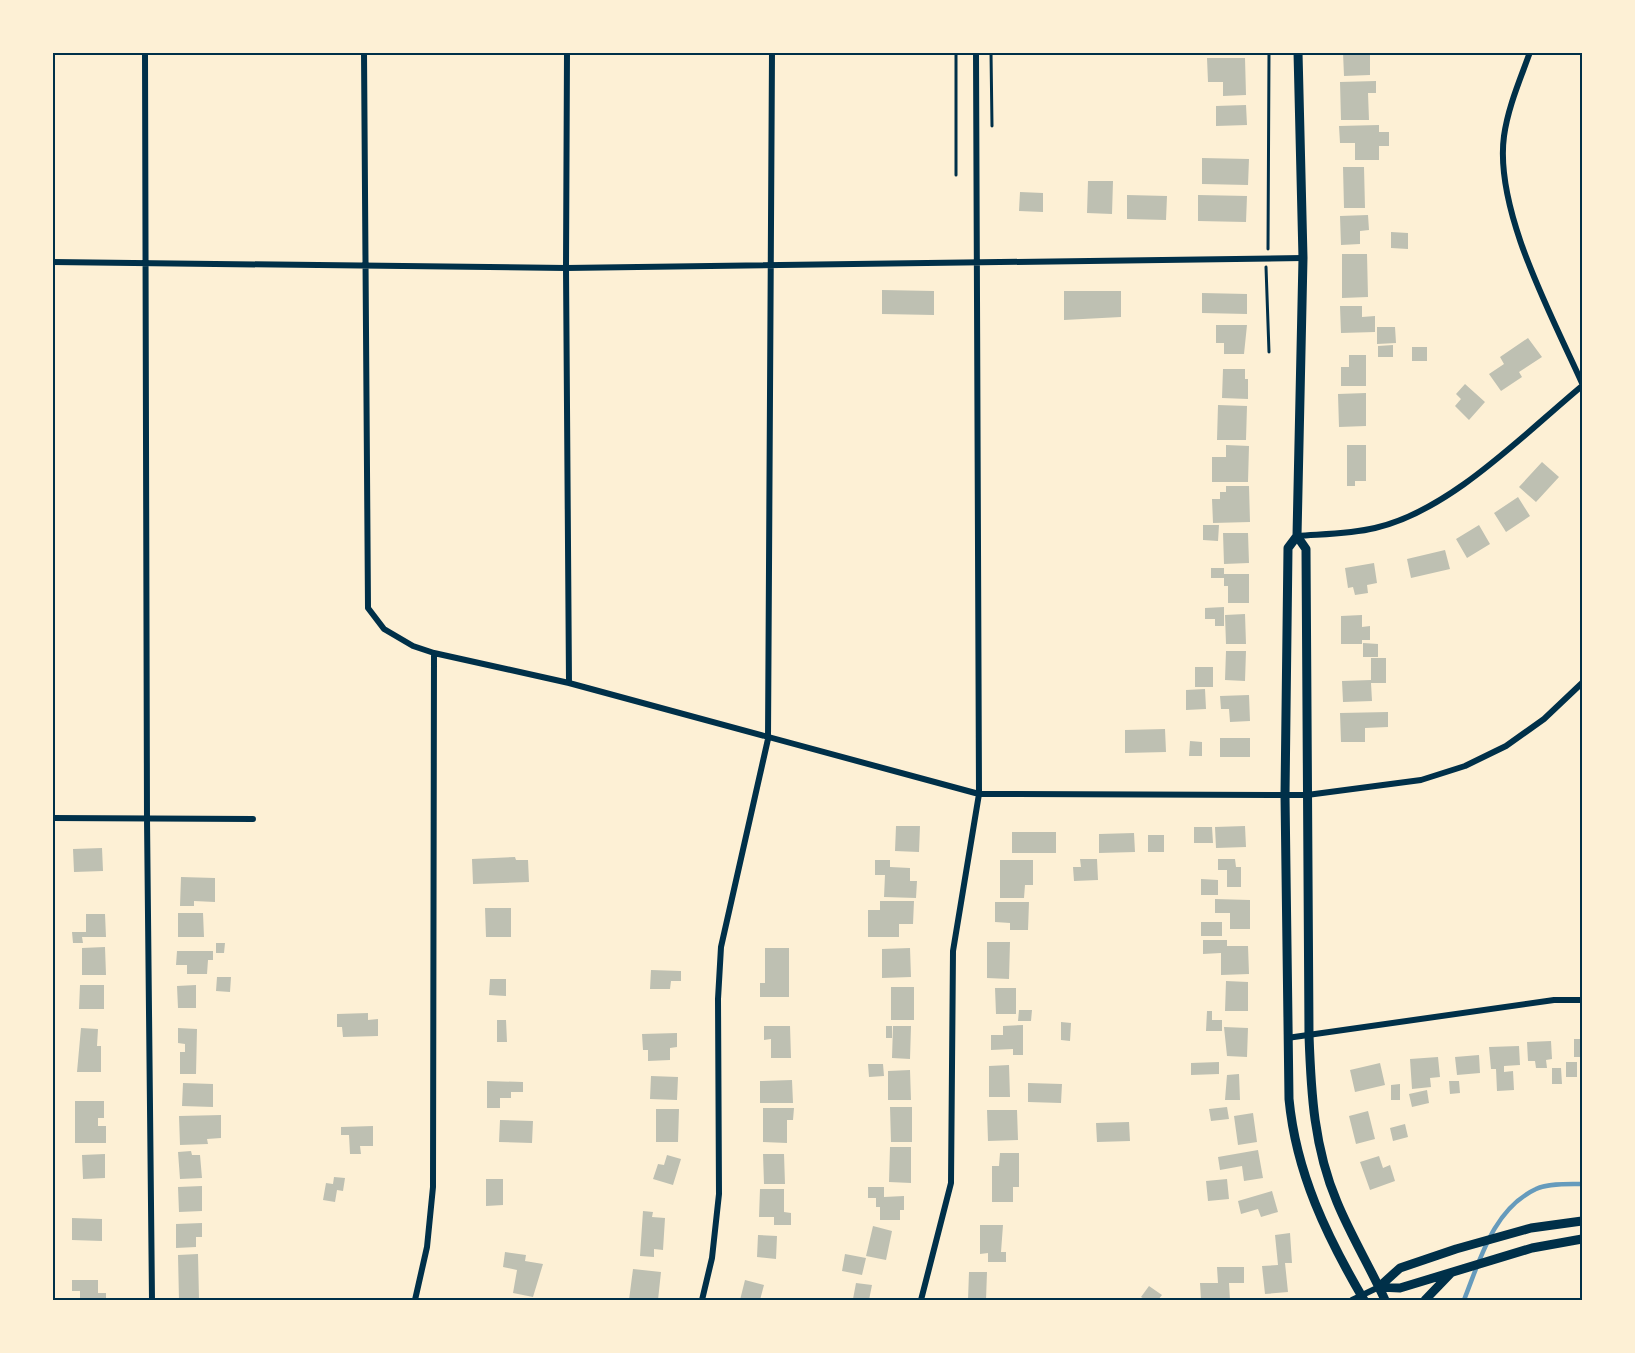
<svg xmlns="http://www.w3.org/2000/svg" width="1635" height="1353" viewBox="0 0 1635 1353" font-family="Rubik,sans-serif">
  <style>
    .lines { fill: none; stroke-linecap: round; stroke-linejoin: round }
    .stream { stroke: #669bbc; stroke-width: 4.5 }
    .building { fill: #bec0b2 }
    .path { stroke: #003049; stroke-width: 3 }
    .minor { stroke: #003049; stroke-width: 6 }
    .tertiary { stroke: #003049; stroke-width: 9 }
    .neatline { fill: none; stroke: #003049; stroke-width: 2 }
  </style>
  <rect width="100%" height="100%" fill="#fdf0d5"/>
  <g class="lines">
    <!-- stream -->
    <path class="stream" d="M1464,1300C1480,1260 1493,1209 1536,1189C1548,1183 1569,1184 1582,1184"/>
  </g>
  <!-- building -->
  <path class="building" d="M1343,52H1370V75L1344,76Z
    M1207,58H1245L1246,95L1223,96V82H1208Z
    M1376,81V93H1368L1369,120H1341L1340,82Z
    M1246,105L1247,125L1216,126V106Z
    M1379,125V132H1389V146H1379V160H1355V143H1340L1339,126Z
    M1202,158L1249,159L1248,185L1202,184Z
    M1343,167H1364L1365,208H1344Z
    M1088,181H1113L1112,214L1087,213Z
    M1020,192L1043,193V212L1019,211Z
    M1127,195L1167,196L1166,220L1127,219Z
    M1198,195L1247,196L1246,222L1198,221Z
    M1368,215L1369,230L1360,231V244L1341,245L1340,216Z
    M1391,232L1408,233V249L1391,248Z
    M1342,254H1367L1368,297L1342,298Z
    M882,290L934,291V315L882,314Z
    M1064,291H1121V317L1064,320Z
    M1202,293L1247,294V314L1202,313Z
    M1340,306H1362V317L1375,316V332L1341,333Z
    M1216,325H1247L1244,354H1224V343H1216Z
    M1377,327H1395L1396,343L1377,344Z
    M1528,338L1542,357L1519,372L1522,377L1501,391L1489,374L1504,364L1500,357Z
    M1393,345V357H1378V346Z
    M1412,347H1427V361H1412Z
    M1349,355H1366V386H1341V367H1349Z
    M1223,369H1245V379H1248V399L1222,398Z
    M1465,384L1485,402L1469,420L1455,406L1461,399L1456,394Z
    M1366,393V426L1339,427L1338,394Z
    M1218,405L1247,406L1246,440H1217Z
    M1226,445L1249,446L1248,482H1212V457H1226Z
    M1347,445H1366V481H1355V486H1347Z
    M1542,462L1559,477L1536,502L1519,487Z
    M1226,486H1249L1250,522L1213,523L1212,499H1220V492H1226Z
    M1518,497L1530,516L1506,532L1494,513Z
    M1203,525H1219L1218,541L1203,540Z
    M1479,525L1490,544L1467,558L1456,539Z
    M1223,533H1248L1249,563L1224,564Z
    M1445,550L1450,569L1411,578L1407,559Z
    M1374,563L1377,583L1367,585L1368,593L1355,595L1353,587L1348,588L1345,568Z
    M1211,568H1224V574H1249V603H1228V586H1224V578H1211Z
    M1224,607V626H1215V619H1205V608Z
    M1245,614L1246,644H1226L1225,615Z
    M1362,615V627L1370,626V640H1362V644H1341V616Z
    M1363,643L1378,644V657H1363Z
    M1226,651H1246L1245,681L1225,680Z
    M1371,658H1386V683H1371L1372,701L1343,702L1342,681L1371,680Z
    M1195,667H1213V687H1195Z
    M1205,689L1206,709L1186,710V690Z
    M1249,695L1250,721L1230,722L1229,709H1221L1220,696Z
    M1388,712V727L1365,728V742H1341L1340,713Z
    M1165,729L1166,752L1125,753V730Z
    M1220,738H1250V757H1220Z
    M1190,741L1202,742V756H1189Z
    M896,826H920L919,852L895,851Z
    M1245,826L1246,847L1216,848L1215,827Z
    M1194,827H1212L1213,843H1194Z
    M1012,832H1056V853H1012Z
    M1134,833L1135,852L1099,853V834Z
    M1148,835H1164V852H1148Z
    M102,848L103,871L74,872L73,849Z
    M515,857L516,860H528L529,882L473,884L472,859Z
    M1080,859H1097L1098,880L1074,881L1073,867H1081Z
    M1218,859H1235L1236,867H1241V887H1227V870H1218Z
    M875,860H890V867L910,868V881H917L916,898L884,897L885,875H875Z
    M1000,860H1033V885H1025L1024,898H1000Z
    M181,877L215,878V902L194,901V906H180Z
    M1201,879L1218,880V895H1201Z
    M1215,899L1250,900V929H1230V913H1215Z
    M880,901H914L913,924H899V937H868V910H880Z
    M995,902H1029L1028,930H1010V923L995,922Z
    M485,908H511V937H486Z
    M178,913H203L204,937H178Z
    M86,914H105L106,937H82L83,943H73L72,932H86Z
    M1201,922H1222V936H1201Z
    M1203,940H1227V946H1248L1249,974L1221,975V953L1203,954Z
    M987,942H1010L1009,979L987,978Z
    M216,943H225L224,953H216Z
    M105,947L106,975H82V948Z
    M765,948H789V997H760V983H765Z
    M910,948L911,977L882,978V949Z
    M177,951H213V960H208L207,974H187V965H176Z
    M651,970L681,971V981H671L670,989H650Z
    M217,977H231L230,992L216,991Z
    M490,979H506V996L489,995Z
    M1226,981L1248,982V1011H1225Z
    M80,985H104V1009H79Z
    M196,985V1008H178L177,986Z
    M891,987H914V1020H891Z
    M995,988H1016V1014H996Z
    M1019,1010H1032L1031,1021H1018Z
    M1207,1011H1212V1020H1222V1031H1206Z
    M368,1013V1020L378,1019V1036L343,1037L342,1027H337V1014Z
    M497,1020H506L507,1042H497Z
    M1061,1022L1071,1023L1070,1041L1061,1040Z
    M1023,1025V1055H1013V1049L991,1050V1035H1003V1026Z
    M764,1026H790L791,1058H771V1039L764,1040Z
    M886,1026H892V1038H886Z
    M893,1026H911L910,1059L892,1058Z
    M1224,1027L1248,1028L1247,1057L1227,1056Z
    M81,1028L98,1029L97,1046H101V1072H77Z
    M178,1028L197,1029L196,1074H180V1052H185V1044L178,1043Z
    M677,1033V1047L670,1048V1060L648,1061V1050H643L642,1034Z
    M1574,1039H1582V1057H1574Z
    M1551,1041L1552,1059L1546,1060L1547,1068H1536L1535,1061H1528L1527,1042Z
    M1519,1046L1520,1065L1504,1066V1072L1513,1071L1514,1090L1497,1091L1496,1069H1491L1489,1047Z
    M1479,1055L1480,1073L1457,1075L1455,1057Z
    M1438,1057L1440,1077L1430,1078L1431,1087L1412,1089L1410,1059Z
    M1219,1062V1074L1191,1075V1063Z
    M1566,1062H1577V1077H1566Z
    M1380,1063L1385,1085L1355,1092L1350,1070Z
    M868,1064H883L884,1076L869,1077Z
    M1009,1065L1010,1097H989V1066Z
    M1552,1068H1561L1562,1084H1552Z
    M910,1070L911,1100H888V1071Z
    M1239,1074L1240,1100H1225L1227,1075Z
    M651,1076L678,1077L677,1100L650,1099Z
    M792,1080L793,1103H760V1081Z
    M487,1081L523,1082V1092H511V1098H500V1108H487Z
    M1449,1081H1459L1460,1093L1450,1094Z
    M183,1083L213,1084V1107L182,1106Z
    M1028,1083L1062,1084L1061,1103L1028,1102Z
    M1400,1084V1100H1391V1085Z
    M1427,1090L1429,1103L1412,1107L1409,1094Z
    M75,1101H104V1118H98V1126H106V1143H75Z
    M890,1107H912V1142H891Z
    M1227,1107L1229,1119L1211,1121L1209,1109Z
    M763,1108H794L793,1120H787V1143L763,1142Z
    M656,1109H679L678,1142H656Z
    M987,1110H1017L1018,1140L988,1141Z
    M1368,1111L1375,1139L1356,1144L1349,1116Z
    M1253,1113L1257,1142L1238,1145L1234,1116Z
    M221,1115V1138L207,1139L208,1144L180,1145L179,1116Z
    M500,1120L533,1121L532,1143L499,1142Z
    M1129,1122L1130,1141L1097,1142L1096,1123Z
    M1405,1124L1408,1137L1393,1141L1390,1128Z
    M373,1126V1146H360L361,1154H350L349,1135H341V1127Z
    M890,1147H911V1183L889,1182Z
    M1258,1150L1263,1178L1244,1181L1242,1166L1220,1170L1218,1157Z
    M191,1151L192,1155H200L202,1178L180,1179L178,1152Z
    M1000,1153H1019V1187H1013V1202H992V1166H999Z
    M105,1154V1178L83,1179L82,1155Z
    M763,1154H784L785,1184H764Z
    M667,1155L681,1159L673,1185L653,1179L658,1164L664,1165Z
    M1379,1156L1383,1168L1390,1165L1395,1181L1370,1190L1360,1162Z
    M334,1177L345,1178L343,1191L337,1190L335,1202L323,1200L326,1183L333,1184Z
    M486,1179H503V1205L486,1206Z
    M1227,1179L1229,1199L1208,1201L1206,1181Z
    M202,1186V1211L179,1212L178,1187Z
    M868,1187H884V1197L904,1196V1210H900V1220H880V1207H876V1198H868Z
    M760,1189H784V1212L791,1213V1225H774V1217H759Z
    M1272,1191L1278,1212L1261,1217L1258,1209L1241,1214L1238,1201Z
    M643,1211L653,1212L652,1217L665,1218L663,1250L654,1249V1257L640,1256Z
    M72,1218L102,1219V1241L72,1240Z
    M202,1223V1237H196V1247L176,1248V1224Z
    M980,1225H1003L1001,1252H1006V1262H988V1253L980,1254Z
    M873,1226L892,1231L886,1260L866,1256Z
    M1290,1233L1292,1263H1285L1288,1292L1265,1294L1262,1266L1278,1265L1275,1235Z
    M758,1235L777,1236L776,1259L757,1257Z
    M505,1252L526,1255L525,1261L543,1264L533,1297L513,1293L517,1270L503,1267Z
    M198,1254L199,1299L179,1300L178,1255Z
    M845,1254L866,1258L862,1275L842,1271Z
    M1217,1267H1244V1283H1229L1230,1300H1201L1200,1283H1218Z
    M633,1269L661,1272L658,1300H629Z
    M969,1272H987L986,1300H968Z
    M72,1280H98V1293H106V1300H80V1291H72Z
    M745,1280L764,1285L760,1300H740Z
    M856,1283L872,1285L869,1300L853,1299Z
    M1149,1286L1162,1295L1158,1300H1146L1141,1297Z"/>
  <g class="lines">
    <!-- path -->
    <path class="path" d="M956,52V175
      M991,52L992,126
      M1268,249L1269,52
      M1266,267L1269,352"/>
    <!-- minor -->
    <path class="minor" d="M145,52L147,819L152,1300
      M364,52L368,608L384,629L413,646L434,653L569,683L979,794L1307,795L1421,780L1465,766L1506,746L1544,719L1582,683
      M567,52L566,268L569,683
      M1530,52C1520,80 1508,107 1504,136C1494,210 1552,316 1582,383
      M52,262L566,268L1303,258
      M1297,536C1323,534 1350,534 1375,528C1450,511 1524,434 1582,386
      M52,818L253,819
      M1287,1038L1554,1000H1582
      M415,1300L427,1247L433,1187L434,653
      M702,1300L712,1258L719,1194L718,999L721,947L768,739L772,52
      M921,1300L951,1183L953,951L979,794L976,52
      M1352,1300L1379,1287"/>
    <!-- tertiary -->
    <path class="tertiary" d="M1298,52L1303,258L1297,536L1306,549L1309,1035C1311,1093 1314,1148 1337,1202C1351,1236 1370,1267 1385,1300
      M1297,536L1288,548L1285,795L1289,1099C1296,1173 1327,1237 1364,1300
      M1379,1287L1400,1268L1456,1249L1531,1228L1582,1221
      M1379,1287L1400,1288L1532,1248L1582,1239
      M1425,1300L1451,1273"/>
  </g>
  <!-- border -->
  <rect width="1635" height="1353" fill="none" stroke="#fdf0d5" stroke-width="108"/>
  <rect x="54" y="54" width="1527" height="1245" class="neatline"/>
</svg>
